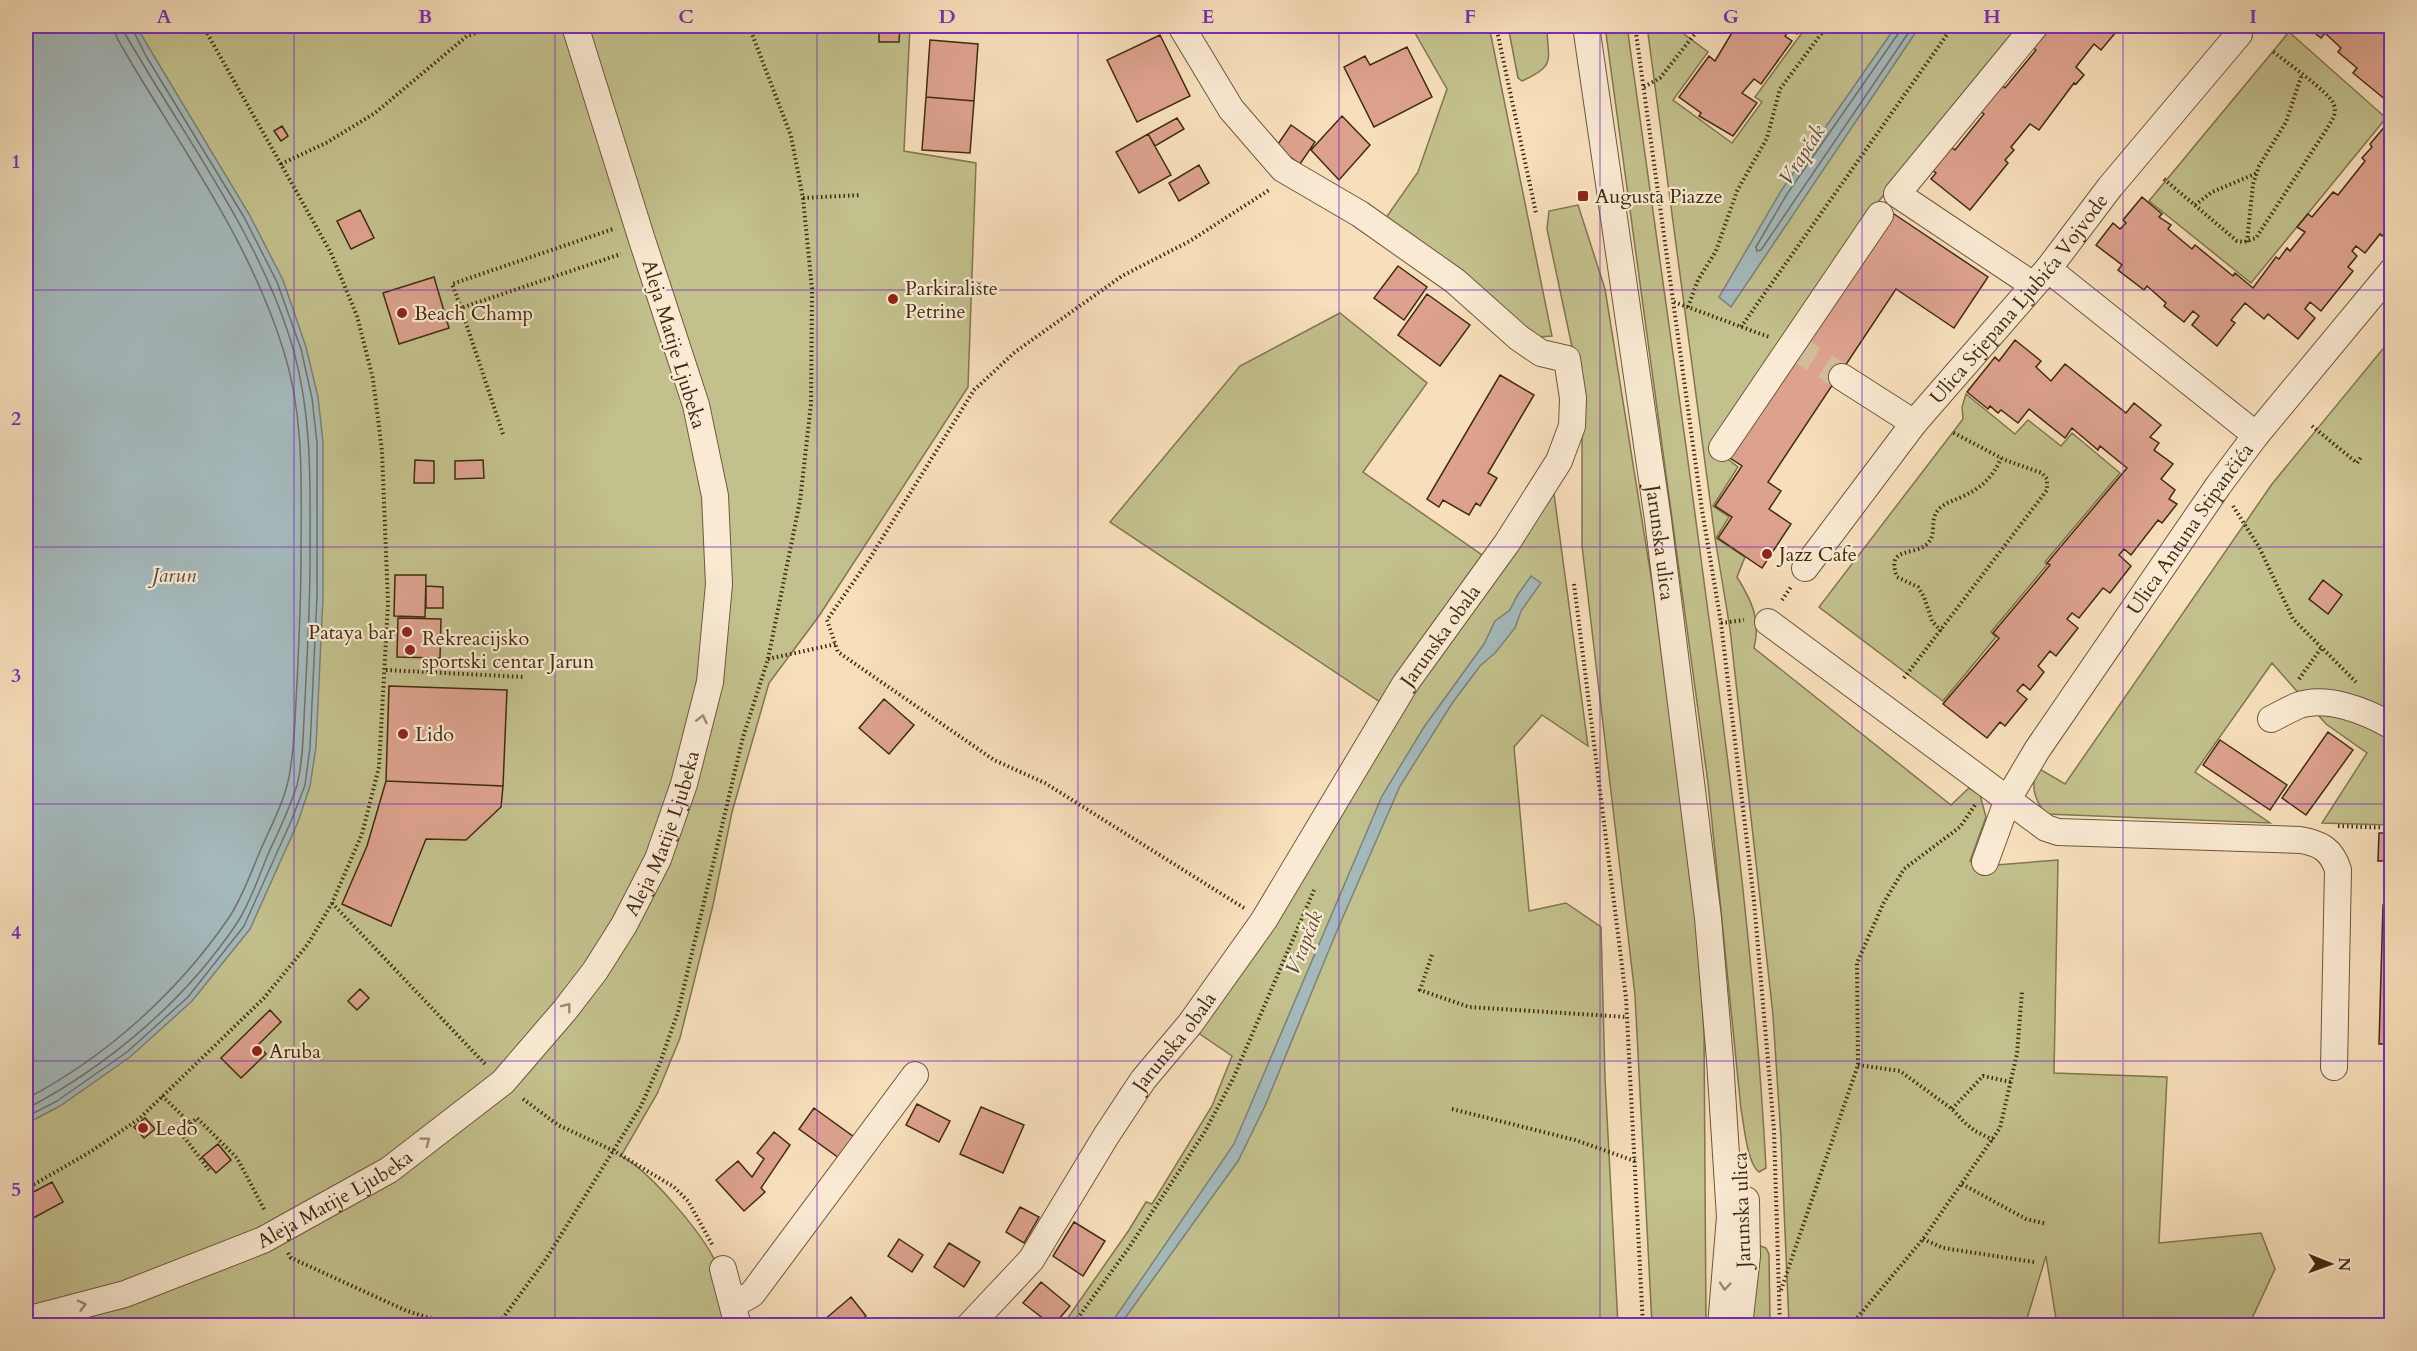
<svg xmlns="http://www.w3.org/2000/svg" width="2417" height="1351" viewBox="0 0 2417 1351" font-family="Cardo,serif">
  <style>
    .green { fill: #c2c08c; stroke: #81764e; stroke-width: 1.5 }
    .water { fill: #a4b9bc; stroke: #7c8077; stroke-width: 1.5 }
    .lines { fill: none; stroke-linecap: round; stroke-linejoin: round }
    .shore { stroke: #727266; stroke-width: 1.5 }
    .building { fill: #dda28e; stroke: #402b0f; stroke-width: 1.5 }
    .minor-tunnel { stroke: #d2bb99; stroke-width: 26; stroke-dasharray: 26 13; stroke-linecap: butt }
    .minor-casing { stroke: #6e583a; stroke-width: 28 }
    .path { stroke: #402b0f; stroke-width: 4; stroke-dasharray: 1.5 3; stroke-linecap: butt }
    .minor { stroke: #faead3; stroke-width: 26 }
    .oneway { stroke: #9d8a71 }
    .grid { fill: none; stroke: #7b2cbf; stroke-width: 1.5; stroke-opacity: 0.55 }
    .poi-dot { fill: #8f2418; stroke: #faead3; stroke-width: 2 }
    .labels { text-anchor: middle; dominant-baseline: central; stroke-width: 4.5; stroke-linejoin: round; paint-order: stroke }
    .poi-label { font-size: 20px; fill: #402b0f; stroke: #faead3; text-anchor: start }
    .street-label { font-size: 20px; fill: #402b0f; stroke: #faead3 }
    .water-label { font-size: 21px; font-style: italic; fill: #594e3a; stroke: #faead3 }
    .neatline { fill: none; stroke: #7b2cbf; stroke-width: 2 }
    .grid-label { font-size: 20px; text-anchor: middle; font-weight: bold; fill: #7b2cbf }
  </style>
  <rect width="100%" height="100%" fill="#f7dfbb"/>
  <filter id="stains"><feTurbulence type="fractalNoise" baseFrequency=".00333" numOctaves="4"/><feColorMatrix values="0 0 0 0 .2 0 0 0 0 .09 0 0 0 0 .02 0 0 0 .5 -.17"/></filter>
  <radialGradient id="worn" r=".72"><stop offset=".6" stop-color="#630" stop-opacity="0"/><stop offset="1" stop-color="#630" stop-opacity=".3"/></radialGradient>
  <!-- green -->
  <path class="green" d="M26,26H910L904,151L976,163L968,387L819,616L769,683L732,812L713,905L680,1038L657,1094L621,1156C649,1170 703,1234 716,1263C725,1281 727,1306 732,1325H26Z
    M1411,26H1489L1552,336L1538,337L1383,222L1418,172L1447,89Z
    M1508,26H1547C1547,60 1558,65 1522,81L1518,78Z
    M1605,26H1627C1654,218 1682,411 1707,604C1733,792 1756,979 1766,1168L1759,1172C1747,1164 1744,1124 1741,1109L1708,783Z
    M1647,26H1690L1684,34L1708,52L1673,100L1732,143L1762,102L1755,97L1807,26H2022L1874,207L1713,448L1738,467L1713,506L1729,517L1716,538L1745,557L1737,577C1752,601 1761,620 1754,648L1951,805L1969,788L1980,795L1986,817L1970,861L1983,866L2058,860L2054,1073L2167,1077L2159,1243L2261,1233L2275,1269L2249,1325H2057L2046,1256L2025,1325H1789L1781,1138L1773,1015L1730,629L1715,538Z
    M2289,32L2386,118L2251,283L2149,201Z
    M1578,205L1605,289L1653,589L1697,923L1704,1032L1706,1325H1652L1635,995L1582,546V415L1575,361L1547,229L1549,211Z
    M1340,313L1427,383L1363,472L1482,555L1380,702L1110,522L1240,366Z
    M2391,339V825L2322,823L2367,753L2326,724L2272,663L2195,772L2270,823L2046,814C2034,799 2030,786 2038,768L2065,784L2272,484Z
    M1966,394L2015,434L2028,420L2061,446L2072,433L2120,473L2045,562L2047,565L1991,632L1996,637L1943,701L1819,607L1963,419L1962,407Z
    M1548,493L1554,494L1588,746L1542,715L1514,747L1529,911L1566,903L1601,927L1605,1078L1618,1325L1062,1326L1129,1230L1146,1202L1152,1204L1212,1106L1232,1056L1194,1030L1334,812Z
    M1758,1245L1766,1248L1769,1254L1770,1325L1749,1326Z"/>
  <!-- water -->
  <path class="water" d="M26,26H136L249,214L283,280L306,347L318,397L323,442V597L316,747L310,786L298,822L250,929L192,1001L130,1057L60,1106L26,1124Z
    M1896,26H1920L1731,307L1719,297L1781,191Z
    M1531,576L1541,583L1521,611L1515,628L1495,653L1480,666L1453,702L1400,786L1336,933L1265,1106L1238,1161L1120,1325H1110L1234,1144L1382,796L1424,727L1484,644L1495,621L1510,610L1517,596Z"/>
  <g class="lines">
    <!-- shore -->
    <path class="shore" d="M1901,26L1900,31L1787,194L1756,247L1757,251L1761,250L1913,26
      M26,1099C106,1057 177,993 228,919C242,899 251,872 261,849C271,826 284,802 289,777C295,746 295,714 297,683C299,641 301,600 301,558C301,489 305,419 284,352C252,247 188,157 132,64L117,38L114,26
      M26,1109C108,1066 185,1001 237,923C251,902 259,875 269,852C279,830 290,808 297,785C304,758 303,728 305,701C307,655 310,609 310,562C310,491 313,421 294,352C265,248 195,152 140,59L125,34L123,26
      M26,1117L57,1101L127,1052L188,997L244,926L292,819L305,785L310,747L317,596V443L312,398L301,349L277,282L244,217L146,56L131,26"/>
  </g>
  <!-- building -->
  <path class="building" d="M879,26H900L899,42H879Z
    M1736,26H1803L1797,34L1790,29L1785,36L1792,41L1761,84L1754,79L1742,93L1757,103L1733,136L1699,116L1701,113L1679,97L1709,56L1715,61Z
    M2048,26H2121L2101,50L2094,44L2076,67L2084,75L2076,84L2074,83L2039,130L2030,124L2011,147L2014,150L2005,160L2008,163L1970,210L1931,179L1936,173L1932,170L1951,147L1955,150L1984,114L1978,110L2000,83L2005,88L2036,50L2031,46Z
    M2306,26H2392L2388,33L2392,35V105L2353,73L2357,68L2338,52L2341,48L2325,33L2321,38Z
    M1160,35L1190,96L1137,122L1107,60Z
    M930,40L978,44L974,101L926,97Z
    M1407,47L1432,97L1374,127L1344,67L1365,56L1370,65Z
    M926,97L974,101L970,153L922,150Z
    M1342,116L1370,145L1339,180L1311,150Z
    M1177,118L1184,129L1155,146L1148,134Z
    M2392,118V225L2382,236L2380,234L2365,253L2356,246L2352,251L2357,256L2348,267L2353,271L2321,311L2310,302L2305,309L2315,318L2298,339L2268,314L2264,319L2245,303L2231,320L2235,323L2217,346L2192,325L2199,316L2193,311L2184,322L2164,306L2166,303L2147,286L2144,290L2118,270L2122,265L2096,245L2113,223L2120,229L2126,223L2123,220L2142,197L2162,214L2159,217L2171,225L2168,229L2192,249L2195,245L2233,276L2235,273L2253,288L2276,257L2279,259L2287,248L2290,251L2305,232L2297,227L2308,214L2312,217L2333,192L2338,195L2365,161L2362,158L2372,147L2370,144Z
    M1291,125L1315,142L1300,164L1276,147Z
    M282,126L288,136L281,141L274,131Z
    M1148,134L1171,175L1139,193L1116,152Z
    M1199,165L1209,183L1179,201L1169,183Z
    M360,210L374,238L351,249L337,221Z
    M1894,214L1988,277L1954,328L1896,289L1768,482L1781,491L1769,509L1791,524L1762,568L1718,538L1732,517L1715,506L1742,466L1730,458Z
    M1398,266L1427,287L1404,320L1374,298Z
    M434,277L449,328L399,344L383,293Z
    M1427,294L1470,325L1440,366L1398,335Z
    M2015,340L2041,361L2036,367L2051,381L2065,364L2126,413L2134,403L2161,425L2150,437L2159,443L2154,450L2173,464L2161,479L2175,490L2169,499L2177,504L2162,523L2158,520L2131,555L2124,549L2119,555L2131,566L2110,593L2103,588L2079,618L2072,613L2067,619L2078,628L2056,656L2050,651L2038,666L2044,672L2030,690L2023,684L2017,691L2027,699L2005,726L2000,722L1987,738L1943,704L1999,638L1993,633L2050,565L2047,563L2127,468L2100,446L2098,450L2072,428L2065,438L2029,409L2018,423L2001,410L1998,413L1990,406L1988,409L1967,392L1995,357L1999,361Z
    M1500,375L1534,395L1488,473L1497,478L1480,506L1476,503L1469,515L1443,500L1439,507L1427,499Z
    M415,460L434,461V483H414Z
    M483,460L484,478L455,479V461Z
    M395,575H426L425,617L394,616Z
    M2323,580L2342,595L2328,614L2309,599Z
    M426,586L443,587V608H426Z
    M398,618L441,619L440,658L397,657Z
    M389,686L507,690L503,786L386,781Z
    M884,699L914,725L889,754L859,728Z
    M2328,732L2353,750L2306,815L2282,798Z
    M2220,740L2287,785L2270,810L2203,765Z
    M386,781L503,786L501,807L466,840L426,839L391,926L342,904L367,846Z
    M2379,833H2392V1044H2379L2383,905H2389L2390,861H2378Z
    M360,989L369,998L357,1010L348,1001Z
    M270,1010L281,1022L258,1045L266,1054L241,1078L221,1058Z
    M917,1104L950,1121L939,1142L906,1125Z
    M981,1107L1024,1125L1003,1173L960,1154Z
    M814,1108L854,1137L839,1158L799,1129Z
    M145,1118L155,1129L144,1138L134,1127Z
    M774,1132L790,1145L761,1188L765,1192L744,1211L716,1180L738,1161L752,1177L764,1159L757,1153Z
    M218,1144L231,1160L216,1173L202,1157Z
    M52,1182L63,1202L26,1222V1196Z
    M1020,1207L1039,1217L1024,1243L1006,1232Z
    M1074,1222L1105,1241L1083,1276L1053,1256Z
    M899,1239L923,1255L912,1272L888,1256Z
    M949,1243L980,1262L964,1287L934,1267Z
    M1041,1282L1070,1306L1053,1326L1023,1303Z
    M851,1297L866,1316L854,1326H817Z"/>
  <g class="lines">
    <!-- minor-tunnel -->
    <path class="minor-tunnel" d="M1792,345L1842,377"/>
    <defs>
      <g id="minor">
        <path id="s1" d="M1586,26L1658,520L1708,918L1720,1060L1730,1217L1721,1326"/>
        <path d="M2048,269L2256,435"/>
        <path d="M2033,285L1897,194L2035,26"/>
        <path d="M1842,377L1914,423"/>
        <path d="M1722,448L1880,215"/>
        <path id="s2" d="M1805,568L1914,423L2048,269L2110,187L2239,34"/>
        <path d="M1768,622L2046,828L2058,832L2300,840C2320,843 2332,850 2338,870L2334,1067"/>
        <path d="M2271,719C2279,715 2288,710 2297,706C2326,695 2366,711 2392,726"/>
        <path id="s3" d="M1985,862L2008,799L2037,750L2218,486L2256,435L2392,271"/>
        <path d="M723,1269L738,1326"/>
        <path d="M733,1305L752,1294L915,1075"/>
        <path id="s4" d="M26,1320L125,1294L263,1240L389,1170L503,1082L565,1010L595,971L624,925L658,859L684,784L710,682L719,584L715,496L696,405L642,240L575,26"/>
        <path id="s5" d="M969,1326L1031,1260L1106,1136L1143,1080L1190,1024L1264,920L1405,684L1507,543L1559,461L1572,426L1573,398L1567,359L1541,353L1519,338L1455,281L1360,214L1283,169L1231,109L1181,26"/>
        <path d="M1739,1326L1747,1256L1746,1200"/>
      </g>
    </defs>
    <!-- minor casing -->
    <use href="#minor" class="minor-casing"/>
    <!-- path -->
    <path class="path" d="M1496,26L1536,213
      M1635,26L1702,510L1721,623L1754,901L1774,1130L1780,1326
      M1644,87L1660,78L1698,30L1708,29
      M281,164L326,143L375,113L467,36L499,26
      M2164,179L2237,241L2244,242L2256,238L2328,127C2332,120 2337,114 2334,105C2331,93 2283,60 2271,50
      M803,198L861,195
      M2195,205L2212,192L2257,173
      M2247,242L2253,184L2259,166L2286,122L2302,74
      M1674,302L1769,337
      M1688,307L1698,280L1716,251L1737,191L1767,138L1780,89L1827,26
      M461,308L452,284L613,229
      M1741,327L1953,26
      M2312,426L2357,463L2361,457
      M503,434L461,308L621,254
      M2233,506L2259,547L2293,619L2356,682
      M1574,584L1626,998L1643,1326
      M1782,600L1791,587
      M1721,623L1744,620
      M1941,631L1932,621L1924,597L1918,587L1897,577C1885,545 1916,557 1928,543C1937,534 1929,519 1939,509C1944,504 1952,501 1959,498C1979,490 1993,478 2001,458
      M768,659L836,644
      M386,670L524,677
      M1904,678L2047,490V479L2042,473L2005,460L1952,432
      M2299,679L2322,647
      M2338,826L2392,828
      M332,903L485,1064
      M1244,908L1045,783L994,760L838,652L827,620L870,558L974,390L1015,352L1122,276L1190,241L1269,190
      M1432,955L1420,990L1469,1007L1627,1017
      M1858,1065L1900,1071L1952,1109L1964,1122L1975,1131L1993,1140
      M162,1096L191,1124L181,1133L209,1170
      M523,1099L558,1125L614,1151L674,1187L688,1201L713,1246
      M1452,1109L1575,1140L1635,1161
      M1952,1109L1983,1076L2011,1082
      M191,1124L197,1118L237,1158L265,1211
      M1962,1184L2026,1219L2047,1224
      M26,1189L90,1152L139,1119L264,998L308,944L332,903L362,834L379,767L388,603L382,451L373,379L357,316L331,253L203,26
      M1923,1239L1943,1248L2034,1262
      M288,1253L291,1258L407,1311L455,1326
      M1781,1290L1858,1065L1857,963L1883,904L1904,869L1960,827L1975,805
      M497,1326L546,1259L641,1106L660,1063L678,1012L743,737L768,659L800,501L811,404L812,289L803,198L791,136L749,26
      M1072,1326L1128,1249L1204,1133L1233,1079L1314,890
      M1854,1326L1857,1318L1923,1239L2000,1128L2017,1054L2022,992"/>
    <!-- minor -->
    <use href="#minor" class="minor"/>
  </g>
  <!-- one-way arrows -->
  <defs><path id="oneway-chevron" d="M-2-3.5L2.5 0L-2 3.5" fill="none" stroke-width="1.6" stroke-linecap="round" stroke-linejoin="round" transform="scale(1.5)"/></defs>
  <g class="oneway">
    <use href="#oneway-chevron" transform="translate(702 719) rotate(-77)"/>
    <use href="#oneway-chevron" transform="translate(567 1007) rotate(-52)"/>
    <use href="#oneway-chevron" transform="translate(426 1141) rotate(-37)"/>
    <use href="#oneway-chevron" transform="translate(1725 1286) rotate(95)"/>
    <use href="#oneway-chevron" transform="translate(82 1305) rotate(-15)"/>
  </g>
  <!-- grid -->
  <path class="grid" d="M294,26V1326M555,26V1326M817,26V1326M1078,26V1326M1339,26V1326M1600,26V1326M1862,26V1326M2123,26V1326M26,290H2392M26,547H2392M26,804H2392M26,1061H2392"/>
  <!-- markers -->
  <g class="poi-dot">
    <rect x="1577" y="190" width="12" height="12" rx="3"/>
    <circle cx="893" cy="299" r="6"/>
    <circle cx="402" cy="313" r="6"/>
    <circle cx="1767" cy="554" r="6"/>
    <circle cx="407" cy="632" r="6"/>
    <circle cx="410" cy="650" r="6"/>
    <circle cx="403" cy="734" r="6"/>
    <circle cx="257" cy="1051" r="6"/>
    <circle cx="143" cy="1128" r="6"/>
  </g>
  <g class="labels">
    <!-- poi labels -->
    <g class="poi-label">
      <text x="1595" y="196">Augusta Piazze</text>
      <text x="905" y="288">Parkiralište<tspan x="905" dy="23">Petrine</tspan></text>
      <text x="414" y="313">Beach Champ</text>
      <text x="1779" y="554">Jazz Cafe</text>
      <text x="395" y="632" text-anchor="end">Pataya bar</text>
      <text x="422" y="638">Rekreacijsko<tspan x="422" dy="23">sportski centar Jarun</tspan></text>
      <text x="415" y="734">Lido</text>
      <text x="269" y="1051">Aruba</text>
      <text x="155" y="1128">Ledo</text>
    </g>
    <!-- street labels -->
    <g class="street-label">
      <text stroke="none"><textPath href="#s2" startOffset="344">Ulica Stjepana Ljubića Vojvode</textPath></text>
      <text transform="translate(674 344) rotate(73)">Aleja Matije Ljubeka</text>
      <text stroke="none"><textPath href="#s3" startOffset="393">Ulica Antuna Stipančića</textPath></text>
      <text stroke="none"><textPath href="#s1" startOffset="522">Jarunska ulica</textPath></text>
      <text stroke="none"><textPath href="#s5" startOffset="838">Jarunska obala</textPath></text>
      <text stroke="none"><textPath href="#s4" startOffset="837">Aleja Matije Ljubeka</textPath></text>
      <text stroke="none"><textPath href="#s5" startOffset="352">Jarunska obala</textPath></text>
      <text stroke="none"><textPath href="#s4" startOffset="333">Aleja Matije Ljubeka</textPath></text>
      <text transform="translate(1742 1210) rotate(-92)">Jarunska ulica</text>
    </g>
    <!-- water labels -->
    <g class="water-label">
      <text transform="translate(1802 155) rotate(-57)">Vrapčak</text>
      <text x="174" y="575">Jarun</text>
      <text transform="translate(1304 943) rotate(-68)">Vrapčak</text>
    </g>
  </g>
  <!-- margin -->
  <rect width="2417" height="1351" fill="none" stroke="#f7dfbb" stroke-width="66"/>
  <!-- north arrow -->
  <g transform="translate(2330 1264) rotate(91)" stroke="#faead3" stroke-width="4.5" paint-order="stroke">
  <path d="M0-4.5L10 22L0 15L-10 22Z" fill="#402b0f"/>
  <text y="-9" font-size="16" font-weight="bold" text-anchor="middle" fill="#402b0f">N</text>
  </g>
  <rect x="33" y="33" width="2351" height="1285" class="neatline"/>
  <g class="grid-label">
    <text x="164" y="23">A</text>
    <text x="425" y="23">B</text>
    <text x="686" y="23">C</text>
    <text x="947" y="23">D</text>
    <text x="1208" y="23">E</text>
    <text x="1470" y="23">F</text>
    <text x="1731" y="23">G</text>
    <text x="1992" y="23">H</text>
    <text x="2253" y="23">I</text>
    <text x="16" y="168">1</text>
    <text x="16" y="425">2</text>
    <text x="16" y="682">3</text>
    <text x="16" y="939">4</text>
    <text x="16" y="1196">5</text>
  </g>
  <rect width="100%" height="100%" filter="url(#stains)"/>
  <rect width="100%" height="100%" fill="url(#worn)"/>
</svg>
